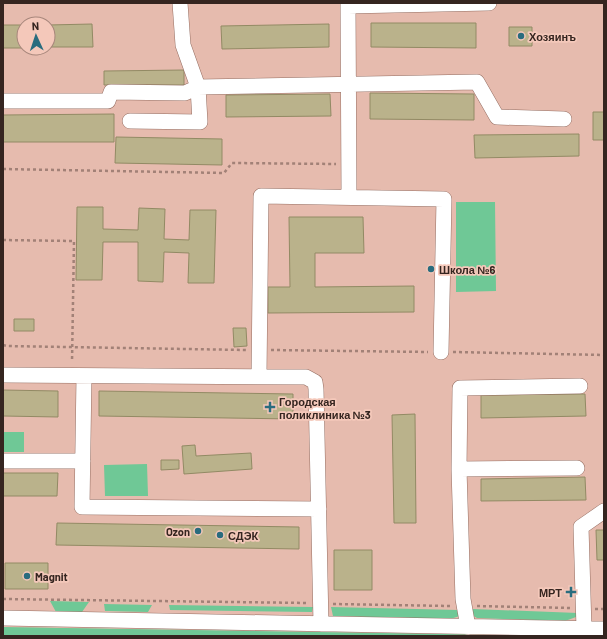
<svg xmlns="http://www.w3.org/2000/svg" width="607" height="639" viewBox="0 0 607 639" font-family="Barlow,sans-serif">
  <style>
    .green { fill: #6fc896 }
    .building { fill: #bab28b; stroke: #928a64 }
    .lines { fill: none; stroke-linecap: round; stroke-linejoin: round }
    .minor-casing { stroke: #956e62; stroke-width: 16 }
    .path { stroke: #a28177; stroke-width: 2.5; stroke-dasharray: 3 3; stroke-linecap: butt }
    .minor { stroke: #fff; stroke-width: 15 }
    .poi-dot { fill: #296c7e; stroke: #f4c8ba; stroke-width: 1.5 }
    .labels { text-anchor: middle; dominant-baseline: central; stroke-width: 3.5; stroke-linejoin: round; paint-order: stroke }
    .poi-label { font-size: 11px; font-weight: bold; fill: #352520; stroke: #f4c8ba; text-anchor: start }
  </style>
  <rect width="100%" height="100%" fill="#e6bbae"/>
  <!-- green -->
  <path class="green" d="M456,202H495L496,291L456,292Z
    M3,432H24V452H3Z
    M147,464L148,496H105L104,465Z
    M50,601L89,602L82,612H56Z
    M104,604L152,605L148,612L105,611Z
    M169,605L313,607L312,612L170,610Z
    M331,607L459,610L460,616L450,619L333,616Z
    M473,609L578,613L576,617L565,621L477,618L470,614Z
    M3,627L571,636H3Z"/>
  <!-- building -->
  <path class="building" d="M371,23H476V48L371,47Z
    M92,24L93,47H48V25Z
    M329,24V47L222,49L221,26Z
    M3,25H24V48H3Z
    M509,27H532V46H509Z
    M184,70V85H104V71Z
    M370,93L474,94V120L370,119Z
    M330,94L331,116L226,117V95Z
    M593,112H604V140H593Z
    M114,114V142H3V115Z
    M579,134V156L475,158L474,135Z
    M116,137L222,139V165L115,163Z
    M77,207H103V229L138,230L139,208L165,209L164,239L189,240L190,210H216L214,283H188L189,253L164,252L163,282L138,281V242H103L102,280H76Z
    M289,217H363L364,253H315V287L414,286V312L268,313V287H290Z
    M14,319H34V331H14Z
    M233,328H246L247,346L234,347Z
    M3,390L58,391V417L3,416Z
    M99,391L293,394V419L99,416Z
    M585,394L586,416L481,418V395Z
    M415,414L416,523H394L392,415Z
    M195,445L196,456L251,453L252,469L184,474L182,446Z
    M161,460H179V469L161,470Z
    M3,473H58L57,496H3Z
    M585,477L586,500L481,501V479Z
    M57,523L299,527V549L56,545Z
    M596,530H604V560H597Z
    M334,550H372V590H334Z
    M5,563H48V589H5Z"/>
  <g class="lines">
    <defs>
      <path id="minor" d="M180,3L183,45L198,87L477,82L497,117L564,119
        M348,3L349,197
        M348,6L489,3
        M3,101H108L111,92L185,93L198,87L200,122L130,121
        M3,375L306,377L315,382L316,389L321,624
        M84,376L82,507L319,509
        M259,377L261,196L444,199L441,352
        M3,461H83
        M459,469L460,388L580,386
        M3,618L604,629
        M468,627L463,599L459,469L577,468
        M584,629L581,527L604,511"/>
    </defs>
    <!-- minor casing -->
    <use href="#minor" class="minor-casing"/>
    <!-- path -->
    <path class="path" d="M3,169L224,173L232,163L336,164
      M3,240L74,241L72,362
      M3,345L7,346L246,350
      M271,350L428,352
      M453,352L604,355
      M3,599L308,603
      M333,604L450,606
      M477,606L570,608
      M595,609H604"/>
    <!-- minor -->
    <use href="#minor" class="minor"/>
  </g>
  <!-- markers -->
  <g class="poi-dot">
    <circle cx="521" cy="36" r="4"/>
    <circle cx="431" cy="269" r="4"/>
    <path d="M268 401h4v4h4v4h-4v4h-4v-4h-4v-4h4z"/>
    <circle cx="198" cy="531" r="4"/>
    <circle cx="220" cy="535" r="4"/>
    <circle cx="27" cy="576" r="4"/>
    <path d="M569 586h4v4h4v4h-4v4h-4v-4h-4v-4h4z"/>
  </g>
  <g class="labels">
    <!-- poi labels -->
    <g class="poi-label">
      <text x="529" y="36">Хозяинъ</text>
      <text x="439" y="269">Школа №6</text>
      <text x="279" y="401">Городская<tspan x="279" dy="13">поликлиника №3</tspan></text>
      <text x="190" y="531" text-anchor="end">Ozon</text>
      <text x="228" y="535">СДЭК</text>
      <text x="35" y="576">Magnit</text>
      <text x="562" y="592" text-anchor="end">МРТ</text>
    </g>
  </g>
  <!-- border -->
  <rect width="607" height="639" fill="none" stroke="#352520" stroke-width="8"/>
  <!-- north arrow -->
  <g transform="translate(36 36) rotate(357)"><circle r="19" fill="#f4c8ba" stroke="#a8877c"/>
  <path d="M0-3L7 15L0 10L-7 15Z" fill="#296c7e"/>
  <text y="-6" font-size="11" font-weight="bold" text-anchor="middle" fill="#352520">N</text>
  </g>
</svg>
